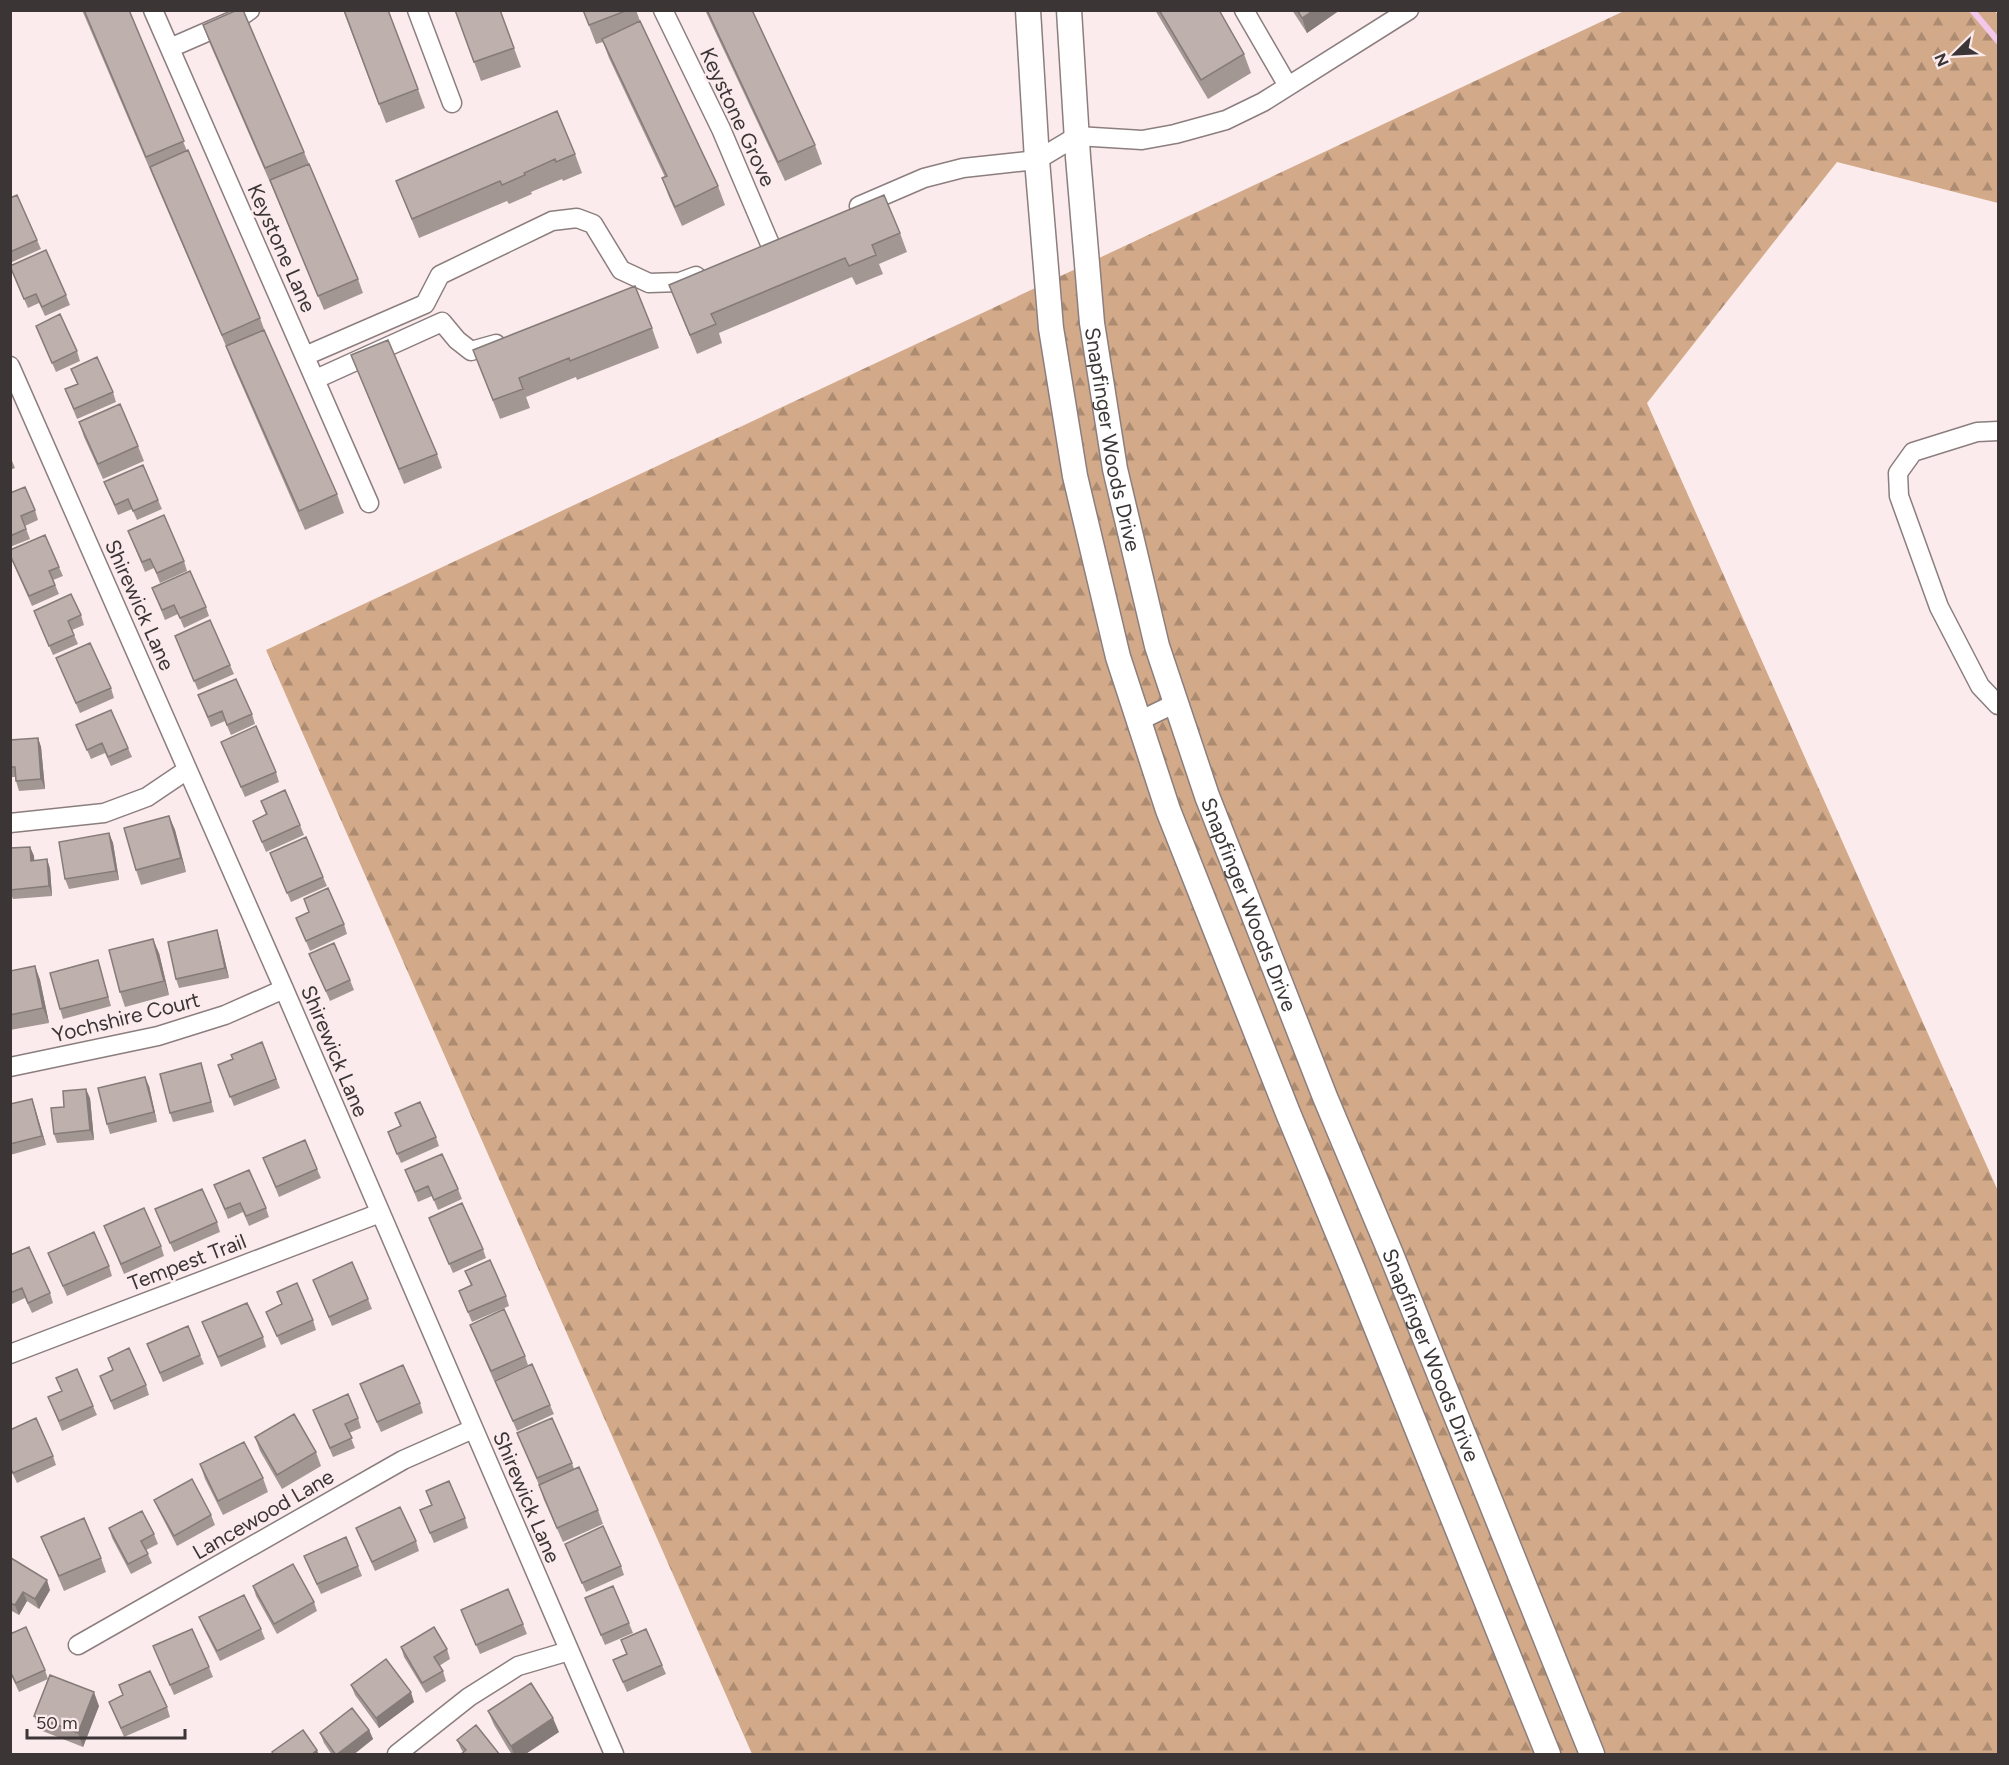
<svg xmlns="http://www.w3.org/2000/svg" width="2009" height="1765" viewBox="0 0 2009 1765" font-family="Figtree,sans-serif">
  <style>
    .forest { fill: url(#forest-firs) }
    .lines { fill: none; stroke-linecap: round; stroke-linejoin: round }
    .stream { stroke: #f2c7e9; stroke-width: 6 }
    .minor-casing { stroke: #8c7e7e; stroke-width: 21 }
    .secondary-casing { stroke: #8c7e7e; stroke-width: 27 }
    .minor { stroke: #fff; stroke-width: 18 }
    .secondary { stroke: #fff; stroke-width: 24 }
    .wall { fill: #a39794 }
    .shaded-wall { fill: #857b78 }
    .building { fill: #beb0ac; stroke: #857b78; stroke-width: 1.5 }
    .labels { text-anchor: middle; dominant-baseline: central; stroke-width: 5; stroke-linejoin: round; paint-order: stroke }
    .street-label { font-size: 21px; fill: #3b3535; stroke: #fbebec }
  </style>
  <defs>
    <pattern id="forest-firs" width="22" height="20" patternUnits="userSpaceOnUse" patternTransform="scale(1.5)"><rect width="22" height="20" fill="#d3aa89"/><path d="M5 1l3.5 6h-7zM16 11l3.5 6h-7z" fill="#ac8b71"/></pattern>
  </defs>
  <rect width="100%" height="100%" fill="#fbebec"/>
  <!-- forest -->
  <path class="forest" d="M1624,11H1995L1998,15V203L1837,162L1647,403L1998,1191V1754H752L266,650Z"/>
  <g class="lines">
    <!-- stream -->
    <path class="stream" d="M1972,10L1998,41"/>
    <defs>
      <path id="minor" d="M153,10L369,503
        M417,10L452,103
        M663,10L721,129L770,244
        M1244,10L1288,86
        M170,48L239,18L250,10
        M859,206L924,178L963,168L1037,160L1077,136L1142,140L1175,134L1226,120L1263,102L1409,10
        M305,356L425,304L440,275L552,221L577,218L593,224L621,270L649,283L680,282L696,276
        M10,366L284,989L614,1754
        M316,379L442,322L457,340L471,351L496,344
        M1998,431L1977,432L1913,452L1898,473L1899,496L1939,607L1980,686L1998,705
        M1139,721L1176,703
        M10,823L104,813L147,797L187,770
        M10,1067L158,1036L225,1015L284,989
        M10,1354L380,1213
        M78,1645L403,1460L473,1429
        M397,1754L469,1697L518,1666L569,1651"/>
      <g id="secondary">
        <path d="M1028,10L1037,160L1051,328L1075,476L1118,657L1168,810L1288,1113L1353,1270L1548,1754"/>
        <path id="s1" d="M1069,10L1078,157L1092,323L1115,469L1157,646L1207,796L1325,1097L1391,1254L1592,1754"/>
      </g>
    </defs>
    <!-- minor casing -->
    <use href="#minor" class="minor-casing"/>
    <!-- secondary casing -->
    <use href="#secondary" class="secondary-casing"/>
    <!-- minor -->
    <use href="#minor" class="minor"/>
    <!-- secondary -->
    <use href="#secondary" class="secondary"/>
  </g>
  <!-- wall -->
  <path class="wall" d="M82,10H129L187,151L260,318L267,337L337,494L344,513L305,530L233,365L226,346L157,186Z
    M343,10L418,89L425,108L386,123Z
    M455,10H500L521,67L481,81Z
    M583,10H636L640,21L718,186L725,205L682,226L669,197L662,178L665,177L609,58L603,42L596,44Z
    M705,10H752L815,145L822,164L785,181Z
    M1155,10H1219L1244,54L1251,73L1208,99Z
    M1292,10H1340L1307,33Z
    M203,25L304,152L358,279L363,293L324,310L272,187L210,44Z
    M575,154L582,173L563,181L562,179L531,192L532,194L509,204L507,201L419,238L396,181Z
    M10,198L37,240L41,249L10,263Z
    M900,233L907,252L879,264L883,274L856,285L852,277L719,333L722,343L697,354L669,285Z
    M10,268L66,295L70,305L45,316L39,303L28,308Z
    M36,326L77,351L80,361L56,372Z
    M652,328L659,348L577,380L576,377L526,397L530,408L500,419L473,350Z
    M351,355L437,454L442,468L404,484Z
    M71,369L113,392L116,402L77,419L65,389L77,384Z
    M79,422L138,446L144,461L103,479L84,437Z
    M10,456L15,468L10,470Z
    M104,482L158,500L162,509L137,520L132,509L118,515Z
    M10,493L35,510L38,520L25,526L30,539L10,547Z
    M128,531L184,561L187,571L160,583L154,568L145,572Z
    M10,556L59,567L63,576L53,580L59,594L32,606Z
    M152,588L206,607L209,616L184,628L178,614L165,620Z
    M34,611L81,615L84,625L72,630L78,644L53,655Z
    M175,636L230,665L234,674L198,690Z
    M56,658L111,688L114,698L80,713Z
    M198,695L252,714L255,724L231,735L225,721L211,727Z
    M76,725L128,748L132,757L111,766L105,753L91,759Z
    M38,738L41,747L45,789L19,791L16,781V777H10V740Z
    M221,742L276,772L279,782L245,797Z
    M261,801L300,825L304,835L266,852L253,821L266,815Z
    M169,816L175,830L186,872L141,885L136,870Z
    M109,833L113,843L119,880L69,889L65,879Z
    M30,847L34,856V861L47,859L50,869L52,896L13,899L10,892V848Z
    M270,853L323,877L327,886L291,902Z
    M304,899L344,924L347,934L310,951L296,918L309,912Z
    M220,940L229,978L179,988L176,979Z
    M159,953L169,995L125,1007L120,992Z
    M309,954L350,980L354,990L330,1001Z
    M98,960L111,1006L63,1019L60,1009Z
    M35,966L40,980L49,1023L10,1030V971Z
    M262,1042L280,1088L234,1106L218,1065L232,1059Z
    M204,1073L214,1112L173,1122L170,1113Z
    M149,1086L157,1122L110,1134L107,1124Z
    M90,1098L94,1140L57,1143L54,1134L64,1107Z
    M32,1099L46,1145L10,1155V1104Z
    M395,1113L436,1137L439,1146L401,1163L388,1132L400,1126Z
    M263,1158L317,1169L321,1178L279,1197Z
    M405,1170L458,1189L462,1199L438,1210L432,1196L418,1202Z
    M214,1185L266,1208L269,1217L249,1226L243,1212L228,1219Z
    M155,1209L217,1222L220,1232L174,1252Z
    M429,1218L483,1249L486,1258L453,1273Z
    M104,1226L161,1246L164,1256L124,1274Z
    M48,1253L109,1266L112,1276L67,1296Z
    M10,1255L50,1293L53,1303L32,1313L25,1298L12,1304L10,1302Z
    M465,1271L506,1296L509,1306L472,1322L459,1291L471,1286Z
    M313,1280L368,1299L372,1309L332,1326Z
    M277,1292L313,1320L316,1330L281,1345L266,1312L282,1305Z
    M202,1322L263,1337L266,1347L221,1367Z
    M470,1325L525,1356L528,1365L494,1381Z
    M147,1344L200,1355L204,1364L163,1382Z
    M108,1358L146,1385L149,1395L114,1410L100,1376L113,1370Z
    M56,1378L93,1406L97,1415L62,1431L48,1397L62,1391Z
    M495,1381L550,1405L554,1414L517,1431Z
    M360,1384L420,1403L423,1413L381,1432Z
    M313,1410L358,1418L361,1428L349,1433L355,1448L333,1457Z
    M10,1430L53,1456L56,1465L17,1483L10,1468Z
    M517,1433L572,1463L574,1469L598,1510L603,1524L563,1542L544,1500L539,1485Z
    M255,1437L316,1452L321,1466L282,1489L260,1451Z
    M200,1464L263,1478L268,1492L223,1515L205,1479Z
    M426,1491L465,1518L468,1528L434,1543L420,1510L431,1505Z
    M154,1500L211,1515L215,1525L177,1546L158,1509Z
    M109,1528L154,1534L158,1544L146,1550L152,1563L131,1574L112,1538Z
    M356,1528L416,1541L419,1551L375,1571Z
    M41,1537L101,1558L106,1572L64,1591L47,1551Z
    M565,1544L621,1566L624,1575L586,1592Z
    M304,1556L358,1566L362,1576L321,1594Z
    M10,1559L50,1590L39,1609L27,1601L19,1615L10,1610Z
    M253,1586L314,1602L317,1611L277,1634L256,1596Z
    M585,1598L629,1623L633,1633L605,1645Z
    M461,1610L523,1624L527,1634L480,1654Z
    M199,1617L261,1629L265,1639L220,1661L203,1627Z
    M10,1634L45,1670L48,1679L99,1706L83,1747L40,1730L34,1716L48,1679L19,1692L10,1673Z
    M621,1640L662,1665L666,1674L627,1692L613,1660L626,1654Z
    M153,1646L209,1667L213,1677L174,1695Z
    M401,1647L447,1649L450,1659L439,1666L443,1671L446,1681L426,1693L404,1657Z
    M119,1685L167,1707L170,1717L124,1737L109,1702L123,1696Z
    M351,1685L414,1702L379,1728L355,1695Z
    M488,1711L559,1732L524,1755H512L494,1725Z
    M369,1730L373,1739L353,1755H332L324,1743L320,1733Z
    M457,1740L500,1755L463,1752L461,1749Z"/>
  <!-- shaded-wall -->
  <path class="shaded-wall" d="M1314,10H1340L1307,33L1302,18Z
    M38,738L41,747L45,789L41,779Z
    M169,816L175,830L186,872L181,858Z
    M109,833L113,843L119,880L116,871Z
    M30,847L34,856L35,870L31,861Z
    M47,859L50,869L52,896L49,886Z
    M217,930L220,940L229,978L225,968Z
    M153,939L159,953L169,995L164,981Z
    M35,966L40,980L49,1023L43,1008Z
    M145,1077L149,1086L157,1122L154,1112Z
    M86,1089L90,1098L94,1140L90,1130Z
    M32,1099L35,1108L46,1145L42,1136Z
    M47,1580L50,1590L39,1609L35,1599Z
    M23,1592L27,1601L19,1615L15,1605Z
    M94,1692L99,1706L83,1747L78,1733Z
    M411,1692L414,1702L379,1728L376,1718Z
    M553,1718L559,1732L524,1755H514L511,1746Z
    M369,1730L373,1739L353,1755H337Z
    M317,1750L319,1755H311Z"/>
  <!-- building -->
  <path class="building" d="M84,10H129L184,141L146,157Z
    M237,10H243L304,152L265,168L203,25Z
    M344,10H388L418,89L379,104Z
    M455,10H500L514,48L474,62Z
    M583,10H628L589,25Z
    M707,10H752L815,145L778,162Z
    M1159,10H1219L1244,54L1201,80Z
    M1297,10H1314L1302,18Z
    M640,21L718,186L675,207L662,178L667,176L602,39Z
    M557,111L575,154L556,162L555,159L524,173L525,175L502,185L500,181L412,219L396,181Z
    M188,150L260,318L222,335L150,167Z
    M309,164L358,279L318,296L270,180Z
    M17,195L37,240L10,252V198Z
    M884,195L900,233L872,245L876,255L849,266L845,258L711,314L716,324L690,335L669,285Z
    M46,250L66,295L42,307L36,294L24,299L10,266Z
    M635,286L652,328L570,361L569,358L519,378L523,389L493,400L473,350Z
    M60,314L77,351L52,363L36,326Z
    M264,330L337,494L299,511L226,346Z
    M388,340L437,454L399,469L351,355Z
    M97,357L113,392L74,409L65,389L78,384L71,369Z
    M120,404L138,446L98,464L79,422Z
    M143,465L158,500L133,511L128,499L115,505L104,482Z
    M25,487L35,510L21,516L26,529L10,536V493Z
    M164,515L184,561L157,573L150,559L142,562L128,531Z
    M45,535L59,567L49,571L55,585L29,596L10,555V550Z
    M190,571L206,607L180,618L174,605L162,610L152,588Z
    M71,594L81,615L68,621L74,635L49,646L34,611Z
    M210,620L230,665L194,681L175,636Z
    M90,643L111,688L76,703L56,658Z
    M236,679L252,714L227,725L222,711L208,717L198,695Z
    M111,710L128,748L108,757L102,743L87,750L76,725Z
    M256,726L276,772L241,787L221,742Z
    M38,738L41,779L16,781L15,767H10V740Z
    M285,790L300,825L262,842L253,821L267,814L261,801Z
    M169,816L181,858L136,870L124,828Z
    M109,833L116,871L65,879L59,842Z
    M306,837L323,877L287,893L270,853Z
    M30,847L31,861L47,859L49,886L10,890V848Z
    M328,888L344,924L306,941L296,918L309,912L304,899Z
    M217,930L225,968L176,979L168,942Z
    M153,939L164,981L120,992L109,950Z
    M334,943L350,980L326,991L309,954Z
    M98,960L108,997L60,1009L50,973Z
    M35,966L43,1008L10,1015V971Z
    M262,1042L276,1079L230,1097L218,1065L233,1059L231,1055Z
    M201,1063L211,1102L170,1113L160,1074Z
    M145,1077L154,1112L107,1124L98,1088Z
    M86,1089L90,1130L54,1134L51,1108L64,1107L63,1091Z
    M32,1099L42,1136L10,1144V1104Z
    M420,1102L436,1137L397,1154L388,1132L401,1126L395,1113Z
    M305,1140L317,1169L276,1187L263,1158Z
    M442,1154L458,1189L434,1200L428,1186L415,1192L405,1170Z
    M249,1170L266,1208L246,1216L240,1203L225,1209L214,1185Z
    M202,1189L217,1222L170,1243L155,1209Z
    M462,1203L483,1249L449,1264L429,1218Z
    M144,1208L161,1246L121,1264L104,1226Z
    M94,1232L109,1266L63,1286L48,1253Z
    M29,1247L50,1293L28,1303L22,1288L10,1293V1255Z
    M490,1260L506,1296L468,1312L459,1291L472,1285L465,1271Z
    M352,1262L368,1299L329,1317L313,1280Z
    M297,1283L313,1320L277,1336L266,1312L282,1304L277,1292Z
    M247,1303L263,1337L218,1357L202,1322Z
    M504,1309L525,1356L491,1371L470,1325Z
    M188,1326L200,1355L160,1373L147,1344Z
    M129,1348L146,1385L111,1401L100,1376L113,1370L108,1358Z
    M532,1364L550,1405L513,1421L495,1381Z
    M403,1365L420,1403L377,1422L360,1384Z
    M77,1369L93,1406L59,1421L48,1397L62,1391L56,1378Z
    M348,1394L358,1418L345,1424L352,1438L330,1448L313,1410Z
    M294,1414L316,1452L277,1475L255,1437Z
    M36,1418L53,1456L13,1473L10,1467V1430Z
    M552,1418L572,1463L537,1478L517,1433Z
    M244,1442L263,1478L218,1501L200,1464Z
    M579,1467L598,1510L557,1528L539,1485Z
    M192,1479L211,1515L174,1536L154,1500Z
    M449,1481L465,1518L430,1533L420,1510L432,1505L426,1491Z
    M400,1507L416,1541L372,1562L356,1528Z
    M142,1511L154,1534L141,1541L148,1554L128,1564L109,1528Z
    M84,1518L101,1558L59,1576L41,1537Z
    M603,1526L621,1566L582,1583L565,1544Z
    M346,1537L358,1566L317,1584L304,1556Z
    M11,1558L47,1580L35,1599L23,1592L15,1605L10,1603Z
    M293,1564L314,1602L274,1624L253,1586Z
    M613,1586L629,1623L601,1635L585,1598Z
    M508,1589L523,1624L476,1645L461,1610Z
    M244,1595L261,1629L217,1651L199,1617Z
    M26,1627L45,1670L16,1683L10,1671V1634Z
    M434,1627L447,1649L434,1657L443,1671L422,1683L401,1647Z
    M192,1629L209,1667L170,1685L153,1646Z
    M646,1629L662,1665L623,1682L613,1660L627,1654L621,1640Z
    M386,1659L411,1692L376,1718L351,1685Z
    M150,1671L167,1707L121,1728L109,1702L123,1695L119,1685Z
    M50,1675L94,1692L78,1733L34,1716Z
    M531,1683L553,1718L511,1746L488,1711Z
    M352,1708L369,1730L336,1755L320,1733Z
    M476,1725L500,1755H460L466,1750L457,1740Z
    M303,1730L317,1750L311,1755H274L272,1752Z"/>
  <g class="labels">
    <!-- street labels -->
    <g class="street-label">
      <text transform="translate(738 117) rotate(65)">Keystone Grove</text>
      <text transform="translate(282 248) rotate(66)">Keystone Lane</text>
      <text stroke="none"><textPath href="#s1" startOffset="432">Snapfinger Woods Drive</textPath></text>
      <text transform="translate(140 605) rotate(66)">Shirewick Lane</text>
      <text stroke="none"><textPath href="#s1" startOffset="918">Snapfinger Woods Drive</textPath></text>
      <text transform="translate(126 1017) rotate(-14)">Yochshire Court</text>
      <text transform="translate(335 1051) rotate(67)">Shirewick Lane</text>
      <text transform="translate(187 1262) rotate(-21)">Tempest Trail</text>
      <text stroke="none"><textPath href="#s1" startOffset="1404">Snapfinger Woods Drive</textPath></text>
      <text transform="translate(527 1497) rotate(67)">Shirewick Lane</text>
      <text transform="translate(263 1514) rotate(-30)">Lancewood Lane</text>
    </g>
  </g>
  <!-- border -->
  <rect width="2009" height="1765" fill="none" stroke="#3b3535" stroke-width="24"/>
  <!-- north arrow -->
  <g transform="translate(1955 54) rotate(246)" stroke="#fbebec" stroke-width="4.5" paint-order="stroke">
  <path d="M0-4.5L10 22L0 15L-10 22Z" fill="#3b3535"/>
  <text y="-9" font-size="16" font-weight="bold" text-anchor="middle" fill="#3b3535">N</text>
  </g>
  <!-- scale -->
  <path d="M27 1729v9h158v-9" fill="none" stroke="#3b3535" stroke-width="3"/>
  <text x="36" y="1729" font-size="18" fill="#3b3535" stroke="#fbebec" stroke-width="4.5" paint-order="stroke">50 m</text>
</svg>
